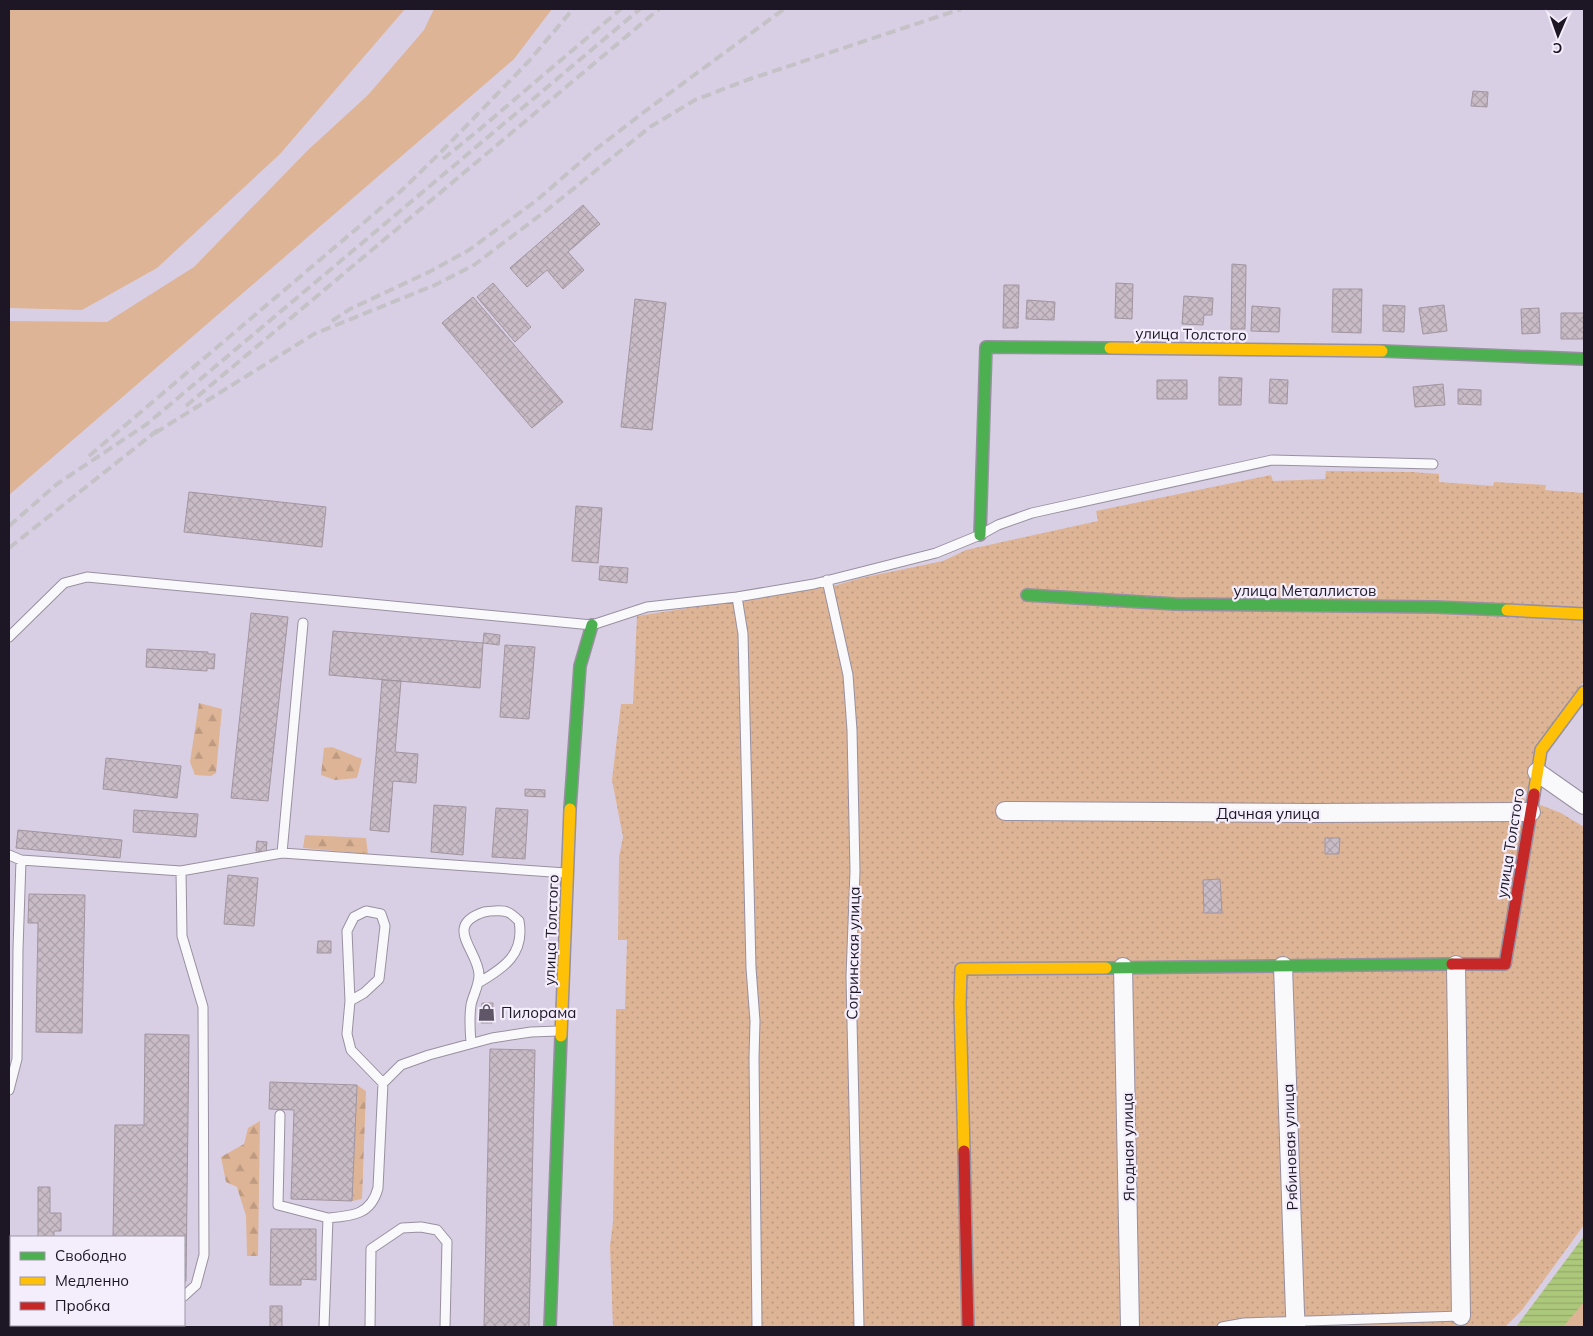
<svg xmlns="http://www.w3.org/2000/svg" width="1593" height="1336" viewBox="0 0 1593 1336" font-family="Mulish,sans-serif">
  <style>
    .green { fill: #ddb495 }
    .forest { fill: url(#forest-firs) }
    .garden { fill: url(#garden-dots) }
    .water { fill: url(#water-rules) }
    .building { fill: url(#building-cross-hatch); stroke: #a195a0 }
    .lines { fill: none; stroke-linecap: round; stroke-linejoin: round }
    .lane-casing { stroke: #9890a0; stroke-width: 11 }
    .street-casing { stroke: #9890a0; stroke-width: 20 }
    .fast-casing { stroke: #9890a0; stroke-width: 14 }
    .slow-casing { stroke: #9890a0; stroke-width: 14 }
    .jam-casing { stroke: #9890a0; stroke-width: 14 }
    .lane { stroke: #f9f8fb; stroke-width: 9 }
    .street { stroke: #f9f8fb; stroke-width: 18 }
    .fast { stroke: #4caf50; stroke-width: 11 }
    .slow { stroke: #ffc107; stroke-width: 11 }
    .jam { stroke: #c62828; stroke-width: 11 }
    .rail { stroke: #c4c1c7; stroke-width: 4; stroke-dasharray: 10 5; stroke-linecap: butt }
    .labels { text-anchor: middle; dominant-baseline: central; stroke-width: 4.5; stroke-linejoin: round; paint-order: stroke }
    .street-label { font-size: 15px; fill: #1d1624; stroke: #f4edfc }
    .poi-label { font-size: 15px; fill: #1d1624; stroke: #f4edfc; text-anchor: start }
  </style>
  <defs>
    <pattern id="forest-firs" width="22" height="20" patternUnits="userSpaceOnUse" patternTransform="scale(1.25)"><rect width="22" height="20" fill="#ddb495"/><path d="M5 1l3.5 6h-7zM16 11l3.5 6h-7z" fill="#bd9a80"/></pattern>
    <pattern id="garden-dots" width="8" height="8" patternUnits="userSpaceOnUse" patternTransform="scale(1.25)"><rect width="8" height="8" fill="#ddb495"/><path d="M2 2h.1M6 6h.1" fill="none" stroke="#bd9a80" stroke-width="1.8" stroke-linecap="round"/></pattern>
    <pattern id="water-rules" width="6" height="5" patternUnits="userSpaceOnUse" patternTransform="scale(1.25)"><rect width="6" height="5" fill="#acc87a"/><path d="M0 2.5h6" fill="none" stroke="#94ab69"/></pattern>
    <pattern id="building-cross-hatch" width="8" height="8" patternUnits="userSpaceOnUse" patternTransform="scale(1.25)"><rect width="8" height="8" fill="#c9bcc7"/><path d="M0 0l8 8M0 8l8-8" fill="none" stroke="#aca1ab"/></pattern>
  </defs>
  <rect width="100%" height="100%" fill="#d9cfe4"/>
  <!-- green -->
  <path class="green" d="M9,9H405L280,154L157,268L82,310L9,308Z
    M434,9H552L514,59L9,495V321L107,322L194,267L308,150L368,95L424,30Z
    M1584,1299V1327H1560Z"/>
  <!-- forest -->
  <path class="forest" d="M199,703L222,709L216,773L211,776L195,775L190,762Z
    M332,747L362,759L357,778L335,780L321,775L324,748Z
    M305,835L366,838L368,854L303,848Z
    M357,1085L366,1091L362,1199L352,1201Z
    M260,1121L258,1256H247L246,1216L237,1187L226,1182L221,1157L244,1144L248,1128Z"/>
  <!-- garden -->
  <path class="garden" d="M1326,471L1412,472L1439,474V482L1493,486L1494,482L1546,485L1545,490L1584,493V680L1523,798L1561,813L1584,827V1225L1522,1310L1505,1327H613L610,1246L613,1222L616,1009H625L627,940H618L619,857L623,837L612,780L621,704H633L637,616L837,585L861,578L943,561L966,550L1098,521L1096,511L1271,475L1273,481L1325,479Z"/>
  <!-- water -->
  <path class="water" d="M1584,1236V1302L1563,1327H1516Z"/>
  <!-- building -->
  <path class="building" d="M1473,91L1488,92L1487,107L1471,106Z
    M583,205L600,224L568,252L584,270L563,289L547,270L527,287L510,268Z
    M1232,264L1246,265L1245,329H1231Z
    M493,283L531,327L515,342L477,297Z
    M1116,283L1133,284L1132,319L1115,318Z
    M1004,285H1019L1018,328H1003Z
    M1333,289H1362L1361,333L1332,332Z
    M1184,296L1213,298L1212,315H1204L1203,325L1182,324Z
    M473,297L563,402L532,428L442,323Z
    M635,299L666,303L652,430L621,427Z
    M1027,300L1055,302L1054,320L1026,319Z
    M1383,305L1405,306L1404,332L1383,331Z
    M1444,305L1447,331L1423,334L1419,308Z
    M1252,306L1280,308L1279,332L1251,331Z
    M1539,308L1540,333L1522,334L1521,309Z
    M1561,313H1584V339H1561Z
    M1219,377L1242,378L1241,405H1219Z
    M1270,379L1288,380L1287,404L1269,403Z
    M1157,380H1187V399H1157Z
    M1443,384L1445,405L1415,407L1413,387Z
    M1458,389L1481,390V405L1458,404Z
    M189,492L326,507L322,547L184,532Z
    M576,506L602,508L598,563L572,561Z
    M600,566L628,568L627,583L599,580Z
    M251,613L288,617L268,801L231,798Z
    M333,631L483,643L480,688L329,675Z
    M484,633L500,635L499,645L483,643Z
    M505,645L535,647L529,719L500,717Z
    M147,649L208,652V654H215L214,669L207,668V671L146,667Z
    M382,680L401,681L395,752L418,754L416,783L393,781L389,832L370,830Z
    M106,758L181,766L177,798L103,789Z
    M525,789L545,790V797L525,796Z
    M434,805L466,807L463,855L431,852Z
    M496,808L528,810L525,859L492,857Z
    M134,810L198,814L196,837L133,832Z
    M18,830L122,840L120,858L16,848Z
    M1325,838H1340L1339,854H1325Z
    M257,841L267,842L266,852L256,851Z
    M228,875L258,878L254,926L224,924Z
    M1220,879L1222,913H1204L1203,880Z
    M29,894L85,895L82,1033L36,1032L38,923H28Z
    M318,941H331V953H317Z
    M482,1003H493L492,1023H481Z
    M145,1034L189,1035L186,1281H184V1237H113L115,1125H144Z
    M490,1049L535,1050L529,1327H484Z
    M270,1082L357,1085L352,1201L291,1199L294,1110L269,1109Z
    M38,1187H50V1213H61V1231H54V1237H38Z
    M271,1229H316V1280L301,1279V1285H270Z
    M9,1287H11V1325H20V1327H9Z
    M270,1306H282V1327H270Z"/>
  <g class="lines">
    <defs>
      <path id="lane" d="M827,580L848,675L852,730L855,871L851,977L859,1327
        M737,597L743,634L751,968L755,1021L754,1058L757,1327
        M9,637L64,583L87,577L592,625L647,607L737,597L814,584L936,553L980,535L998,525L1032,513L1272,460L1433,464
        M282,853L566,873
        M9,855L21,860L181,871L282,853L303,623
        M181,871L182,936L203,1007L204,1255L196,1285L184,1296
        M350,1001L364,993L379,979L385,926L381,914L366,911L354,917L347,931L350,1001L347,1034L351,1050L383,1083
        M471,1043C470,1030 469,1018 471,1005C473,995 479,986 479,975C479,951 442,926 484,912C489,911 502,910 507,912C511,913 516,918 519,921C525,954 504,968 478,983
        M9,1090L17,1059L18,949L21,860
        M280,1115L278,1205L328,1218
        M56,1327L59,1325
        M324,1327L328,1218C352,1216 371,1215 378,1188L383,1083L401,1065L429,1055L492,1038L531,1032L559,1031
        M370,1327L371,1249L402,1228L421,1227L437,1230L447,1242L445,1327
        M1222,1327L1244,1323L1461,1316"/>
      <path id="street" d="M1537,772L1584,805
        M1005,811L1312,813L1531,812
        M1456,965L1461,1316
        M1283,966L1295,1313L1296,1327
        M1123,967L1130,1327"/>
      <path id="fast" d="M1382,351L1584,359
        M980,535L986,347L1110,348
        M1027,595L1175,604L1435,607L1507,610
        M570,809L580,666L592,625
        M1106,968L1452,964
        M550,1327L561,1036"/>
      <path id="slow" d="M1110,348L1382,351
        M1507,610L1584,614
        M1534,794L1541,750L1584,692
        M561,1036L570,809
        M964,1151L960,1004L961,969L1106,968"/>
      <path id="jam" d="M1452,964H1505L1534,794
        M964,1151L968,1327"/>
    </defs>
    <!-- lane casing -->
    <use href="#lane" class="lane-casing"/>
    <!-- street casing -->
    <use href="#street" class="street-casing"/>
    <!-- fast casing -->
    <use href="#fast" class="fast-casing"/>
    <!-- slow casing -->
    <use href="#slow" class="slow-casing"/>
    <!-- jam casing -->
    <use href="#jam" class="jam-casing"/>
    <!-- lane -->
    <use href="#lane" class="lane"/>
    <!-- street -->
    <use href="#street" class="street"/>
    <!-- fast -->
    <use href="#fast" class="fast"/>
    <!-- slow -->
    <use href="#slow" class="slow"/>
    <!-- jam -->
    <use href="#jam" class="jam"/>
    <!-- rail -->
    <path class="rail" d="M443,159L474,134L621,9
      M332,321L350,309L431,271L469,250L537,200L591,153L644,112L784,9
      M186,406L659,9
      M155,433L314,334L435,285L474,265L547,210L650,127L695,100L747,80L961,9
      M89,456L401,191L441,152L529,61L573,9
      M9,526L57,484L147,424L640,9
      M9,548L159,429"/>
  </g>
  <!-- icons -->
  <defs>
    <symbol id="shop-bare" viewBox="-9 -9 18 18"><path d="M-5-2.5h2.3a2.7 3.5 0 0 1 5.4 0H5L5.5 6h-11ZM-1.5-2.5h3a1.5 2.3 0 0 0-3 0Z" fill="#5f5767" stroke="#f4edfc" stroke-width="2.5" paint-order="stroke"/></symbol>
  </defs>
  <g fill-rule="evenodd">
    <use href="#shop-bare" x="474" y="1000" width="25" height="25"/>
  </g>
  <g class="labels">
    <!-- street labels -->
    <g class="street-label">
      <text transform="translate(1191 334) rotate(1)">улица Толстого</text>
      <text x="1305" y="590">улица Металлистов</text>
      <text x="1268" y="813">Дачная улица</text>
      <text transform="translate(1510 843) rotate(-81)">улица Толстого</text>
      <text transform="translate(551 930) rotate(-88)">улица Толстого</text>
      <text transform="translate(853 953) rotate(-89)">Согринская улица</text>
      <text transform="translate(1128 1147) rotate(-91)">Ягодная улица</text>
      <text transform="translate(1290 1147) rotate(-92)">Рябиновая улица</text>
    </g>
    <!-- poi labels -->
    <g class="poi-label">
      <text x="501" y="1012">Пилорама</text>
    </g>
  </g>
  <!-- border -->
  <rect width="1593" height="1336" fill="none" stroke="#1d1624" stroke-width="20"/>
  <!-- legend -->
  <rect x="10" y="1236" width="175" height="90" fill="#f4edfc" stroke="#9e97a6"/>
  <rect x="20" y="1252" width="25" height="8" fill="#4caf50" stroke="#9e97a6"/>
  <text x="55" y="1261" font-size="15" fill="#1d1624">Свободно</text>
  <rect x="20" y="1277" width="25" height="8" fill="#ffc107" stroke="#9e97a6"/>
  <text x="55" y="1286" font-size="15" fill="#1d1624">Медленно</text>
  <rect x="20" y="1302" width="25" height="8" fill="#c62828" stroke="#9e97a6"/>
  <text x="55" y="1311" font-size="15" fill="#1d1624">Пробка</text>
  <!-- north arrow -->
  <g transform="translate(1558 35) rotate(182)" stroke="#f4edfc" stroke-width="4" paint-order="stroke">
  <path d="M0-4L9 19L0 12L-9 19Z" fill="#1d1624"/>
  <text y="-8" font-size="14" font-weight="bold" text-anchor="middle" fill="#1d1624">С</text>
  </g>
</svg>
